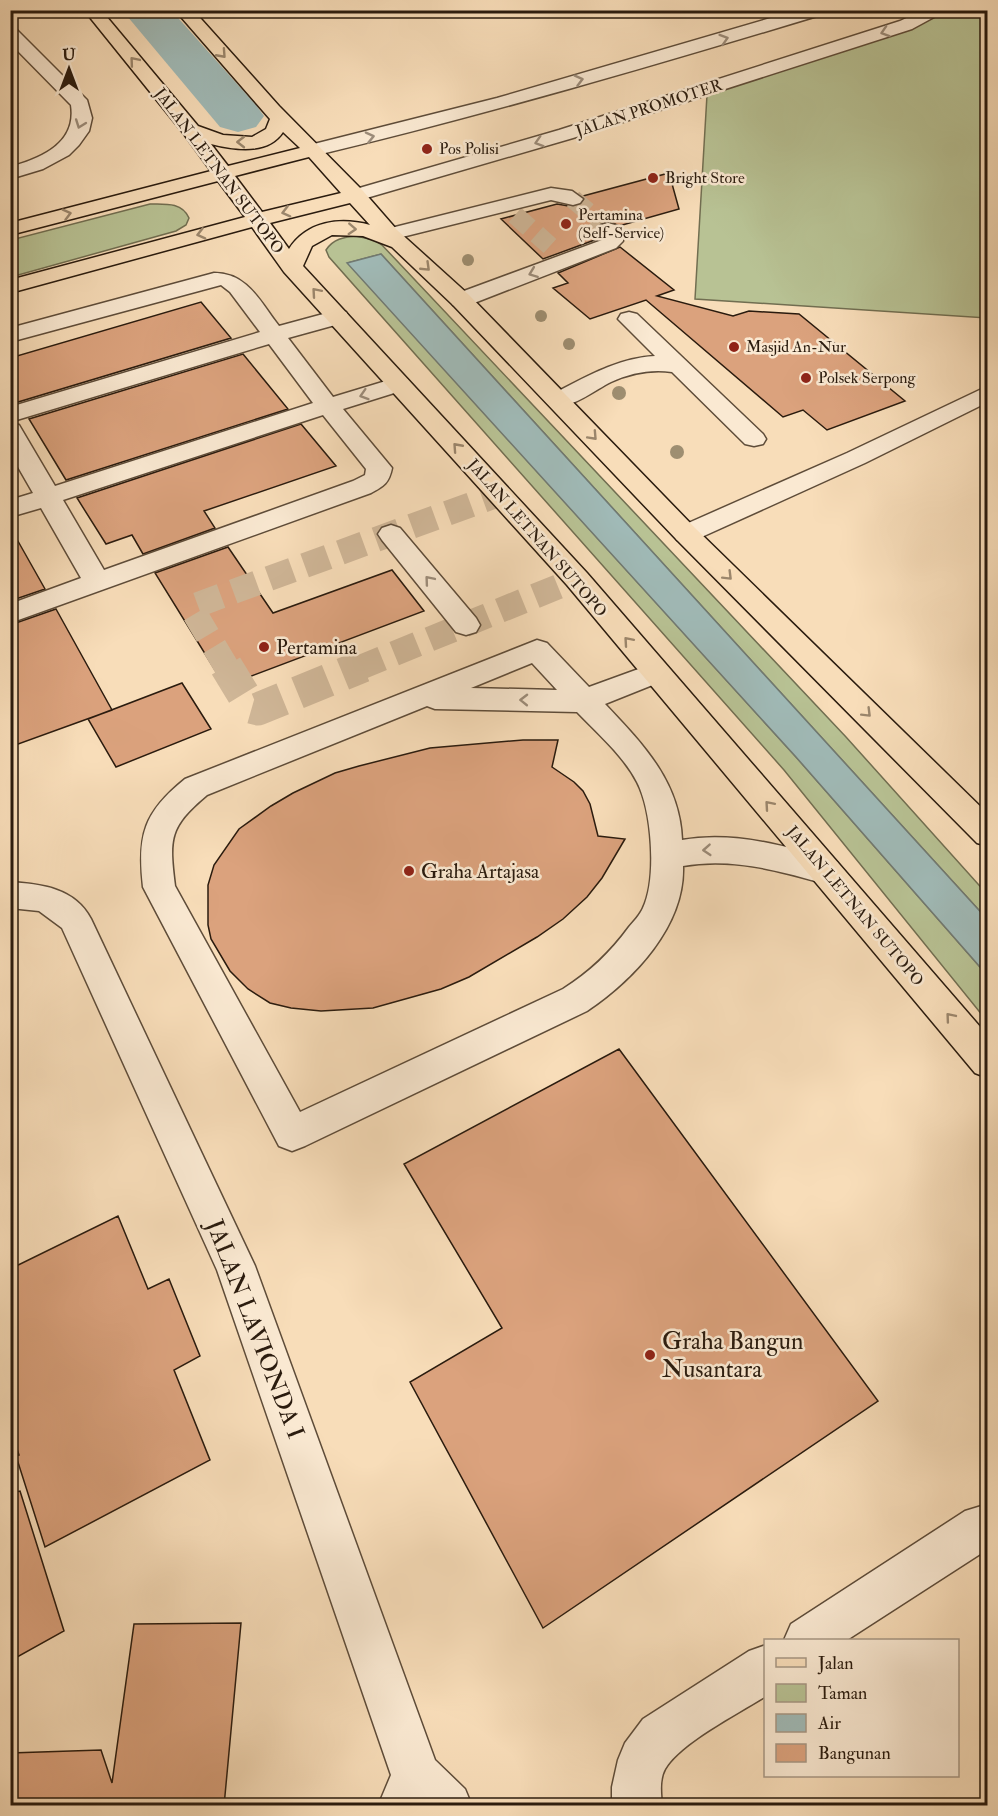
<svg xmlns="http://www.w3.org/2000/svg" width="998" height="1816" viewBox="0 0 998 1816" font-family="'IM FELL Double Pica',serif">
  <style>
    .green { fill: #b8c294; stroke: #716e51; stroke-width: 1.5 }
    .water { fill: #a0bab7; stroke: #717a73; stroke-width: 1.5 }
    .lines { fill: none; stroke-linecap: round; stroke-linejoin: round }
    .river { fill: #a0bab7; fill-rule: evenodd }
    .building { fill: #dba27d; stroke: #2a1b0e; stroke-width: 1.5 }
    .minor-tunnel-far2 { stroke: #cfb697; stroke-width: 19; stroke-dasharray: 19 10; stroke-linecap: butt }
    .minor-tunnel-far1 { stroke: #cfb697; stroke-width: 25; stroke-dasharray: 25 13; stroke-linecap: butt }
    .minor-tunnel { stroke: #cfb697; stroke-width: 33; stroke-dasharray: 33 16; stroke-linecap: butt }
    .minor-casing { stroke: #5e4c39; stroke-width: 3 }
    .major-casing { stroke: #2a1b0e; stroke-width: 3 }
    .minor { fill: #fae9d2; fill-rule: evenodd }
    .major { fill: #f8ddb9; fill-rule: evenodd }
    .tree { fill: #9e8e71 }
    .oneway { stroke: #9c8c7a }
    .oneway2 { stroke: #9b866c }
    .poi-dot { fill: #8f2418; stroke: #fae9d2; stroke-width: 2 }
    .labels { text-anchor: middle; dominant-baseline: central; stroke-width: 5; stroke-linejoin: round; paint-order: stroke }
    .far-street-label { font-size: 16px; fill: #2a1b0e; stroke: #fae9d2 }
    .far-poi-label { font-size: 16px; fill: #2a1b0e; stroke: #fae9d2; text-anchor: start }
    .poi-label { font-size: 20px; fill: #2a1b0e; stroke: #fae9d2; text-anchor: start }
    .near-street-label { font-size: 24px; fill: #2a1b0e; stroke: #fae9d2 }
    .near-poi-label { font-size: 24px; fill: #2a1b0e; stroke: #fae9d2; text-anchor: start }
  </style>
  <rect width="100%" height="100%" fill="#f8ddb9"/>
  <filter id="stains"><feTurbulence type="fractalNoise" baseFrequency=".00333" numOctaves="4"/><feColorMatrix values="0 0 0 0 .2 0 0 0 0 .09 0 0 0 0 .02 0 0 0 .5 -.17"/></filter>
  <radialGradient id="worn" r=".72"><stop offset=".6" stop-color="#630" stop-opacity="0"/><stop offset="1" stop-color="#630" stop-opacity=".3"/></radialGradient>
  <!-- green -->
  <path class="green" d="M940,11H987V318L695,299L707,95Z
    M150,204C165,204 182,202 189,218L186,225L176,231L11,277V240Z
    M356,236L374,240L382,245L846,737L987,894V919L381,254L348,263L796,757L987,975V1021L784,770L329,257L326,250C333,239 344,237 356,236Z"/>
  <!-- water -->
  <path class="water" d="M381,254L987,919V975L796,757L347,263Z"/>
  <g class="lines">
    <!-- river -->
    <path class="river" d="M122,10H171L256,105L264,116L256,127L238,132L220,127Z"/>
  </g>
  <!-- building -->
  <path class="building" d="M669,173L679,209L619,226L609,221L600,223L596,229L600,238L543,259L501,219L557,204L574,207L582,204L585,199L583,196Z
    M620,247L674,290L657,296L733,316L749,311L799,314L905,401L827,430L803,410L783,417L646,300L590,319L553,288L568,283L558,273Z
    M201,302L231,338L18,402L10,390V358Z
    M243,354L288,409L66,480L29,419Z
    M301,424L336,466L204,511L215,528L143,554L132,535L106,544L77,498Z
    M10,527L45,589L10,601Z
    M228,547L273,613L392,570L424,611L225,686L155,573Z
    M56,609L112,710L10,747V625Z
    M182,683L211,729L116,767L88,719Z
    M523,740H558L552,767L574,782L583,791L590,804L598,836L625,839L602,878L587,897L563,919L537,937L469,977L441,989L373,1008L321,1011L291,1008L270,1003L248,989L230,971L211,939L208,925V885L214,865L239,829L271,806L293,793L335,773L359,766L430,748Z
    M619,1049L878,1401L543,1628L410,1382L502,1328L404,1164Z
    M118,1216L148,1289L169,1279L200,1356L174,1370L210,1460L45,1547L16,1456L19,1455L10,1427V1269Z
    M20,1491L64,1631L10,1661V1493Z
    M241,1623L224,1806H10V1753L101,1750L112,1783L134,1624Z"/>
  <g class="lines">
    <!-- minor-tunnel-far2 -->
    <path class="minor-tunnel-far2" d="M573,199L608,229
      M515,215L550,246"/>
    <!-- minor-tunnel-far1 -->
    <path class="minor-tunnel-far1" d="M227,668L192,609L194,606L500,494
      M359,668L577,579"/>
    <!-- minor-tunnel -->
    <path class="minor-tunnel" d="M226,666L251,707L258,709L363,666"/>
    <defs>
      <path id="minor" d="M798,10H826L824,14C655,65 485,115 313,156L306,154L303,150L306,146L497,98Z
        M924,10H947L912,29L573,138L363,199H349L346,195L349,191L559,130L900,21Z
        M10,28L16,29L87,100L92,118L89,131L79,145L69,155L43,169L10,179V167C42,158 77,143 71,105L10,43Z
        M551,188L572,191L583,199L580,203L573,205L551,200L390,240L383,238L380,234L383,230Z
        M608,223L615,225L623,234V241L616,248L469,305L461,307L453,305L450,300L453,295L602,240L603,235L598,229L601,225Z
        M214,273C248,273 260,302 279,326L338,310L346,312L349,317L346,322L288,338L333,397L399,377L407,379L411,384L407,389L343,409L392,468C389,483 384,486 371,493L10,623V604L81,578L41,508L10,517V500L33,493L10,453V423L19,425L55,486L313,403L269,344L10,422V407L260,332L230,292L221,285L10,342V328ZM323,415L366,469L365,475L353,481L104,570L63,500Z
        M629,312L637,314L763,434L766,439L763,444L754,446L745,444L672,372C650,369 631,373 611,382C593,391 571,410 551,405L547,400L551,395C584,378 617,358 655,356L618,319L621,314Z
        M988,386V402L865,463L695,540L686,543L677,540L673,534L677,528L847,453Z
        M391,525L400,528L476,618L480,625L476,632L466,635L456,632L382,540L378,534L382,528Z
        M537,640L547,643L589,687L655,663L665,666L669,673L665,680L605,704C643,744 680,782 682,840C734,831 789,846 837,862L842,871L837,880L826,884C780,871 732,857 683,866C685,926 634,979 587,1011L305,1146L292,1151L279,1146L143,887C137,835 144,812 185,779ZM532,663L557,690L471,688ZM427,706L435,709L577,712C597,733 623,755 637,782C652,811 657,878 643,908C640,915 634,921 629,927C610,953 590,972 563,989L300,1112L175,886C169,838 169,827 207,795Z
        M10,882C41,884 75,888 91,919L255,1266L435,1760L465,1789L472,1806H378L391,1775L217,1270L62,928L39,911L10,908Z
        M988,1504V1549L847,1640H784L791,1624L965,1511Z
        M766,1645V1696C739,1713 680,1743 665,1769C659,1780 661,1794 662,1806H612V1787L618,1760L625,1743L643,1719L749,1651Z"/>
      <path id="major" d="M84,10H101L198,126L223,135L252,137L266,129L270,119L175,10H193L279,106L363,191L397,230L469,295L695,528L988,814V846L977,843L677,540L453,305L392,247L363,236L332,235L312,246L303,266L587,573L988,1036V1078L975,1073L567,585L284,272L252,227L10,293V280L245,217L218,181L10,235V223L211,171L184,134ZM283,132L300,148L228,166L211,144C235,150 268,155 283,132ZM309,157L341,193L262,212L235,176ZM350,203L370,225C340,217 307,221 289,249L270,223Z"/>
    </defs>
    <!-- minor casing -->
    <use href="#minor" class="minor-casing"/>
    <!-- major casing -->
    <use href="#major" class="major-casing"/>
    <!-- minor -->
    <use href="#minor" class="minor"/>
    <!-- major -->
    <use href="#major" class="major"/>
  </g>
  <!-- trees -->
  <g class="tree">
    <circle cx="468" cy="260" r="6"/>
    <circle cx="541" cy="316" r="6"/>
    <circle cx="569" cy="344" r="6"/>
    <circle cx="619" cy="393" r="7"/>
    <circle cx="677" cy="452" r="7"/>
  </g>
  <!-- one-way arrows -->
  <defs><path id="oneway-chevron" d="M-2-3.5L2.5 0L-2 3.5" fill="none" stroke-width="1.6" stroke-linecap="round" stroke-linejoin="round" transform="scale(1.5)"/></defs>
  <g class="oneway">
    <use href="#oneway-chevron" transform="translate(885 32) rotate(162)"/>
    <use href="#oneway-chevron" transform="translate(724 39) rotate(-17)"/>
    <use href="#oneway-chevron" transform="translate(579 80) rotate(-15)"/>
    <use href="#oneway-chevron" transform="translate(80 124) rotate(110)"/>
    <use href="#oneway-chevron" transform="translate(370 137) rotate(-13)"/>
    <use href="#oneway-chevron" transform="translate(539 142) rotate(163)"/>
    <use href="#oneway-chevron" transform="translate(533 273) rotate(159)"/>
    <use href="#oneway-chevron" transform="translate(364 395) rotate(163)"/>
    <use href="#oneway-chevron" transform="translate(429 580) rotate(-130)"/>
    <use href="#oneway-chevron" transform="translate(524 700) rotate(-179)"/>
    <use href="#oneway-chevron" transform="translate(707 850) rotate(176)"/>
  </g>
  <g class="oneway2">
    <use href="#oneway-chevron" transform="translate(222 54) rotate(48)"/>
    <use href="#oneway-chevron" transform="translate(134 61) rotate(-130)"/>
    <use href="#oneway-chevron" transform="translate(241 142) rotate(180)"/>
    <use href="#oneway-chevron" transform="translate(286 212) rotate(166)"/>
    <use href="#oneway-chevron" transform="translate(67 214) rotate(-15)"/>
    <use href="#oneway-chevron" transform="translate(352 229) rotate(3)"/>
    <use href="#oneway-chevron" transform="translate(201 234) rotate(166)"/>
    <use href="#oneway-chevron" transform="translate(426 267) rotate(44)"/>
    <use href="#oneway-chevron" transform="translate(316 292) rotate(-131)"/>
    <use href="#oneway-chevron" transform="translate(593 436) rotate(47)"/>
    <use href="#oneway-chevron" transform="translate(457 447) rotate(-132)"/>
    <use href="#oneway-chevron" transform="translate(728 576) rotate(45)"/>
    <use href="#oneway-chevron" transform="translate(628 641) rotate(-131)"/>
    <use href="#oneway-chevron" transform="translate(867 713) rotate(45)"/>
    <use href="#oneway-chevron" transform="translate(769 805) rotate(-131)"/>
    <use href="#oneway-chevron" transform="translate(950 1017) rotate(-130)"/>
  </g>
  <!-- markers -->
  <g class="poi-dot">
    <circle cx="427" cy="149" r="6"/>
    <circle cx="653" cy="178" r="6"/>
    <circle cx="566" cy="224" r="6"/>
    <circle cx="734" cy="347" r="6"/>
    <circle cx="806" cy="378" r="6"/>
    <circle cx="264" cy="647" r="6"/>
    <circle cx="409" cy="871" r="6"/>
    <circle cx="650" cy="1355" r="6"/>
  </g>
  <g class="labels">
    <!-- far-street labels -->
    <g class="far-street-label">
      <text transform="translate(649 108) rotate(-18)">JALAN PROMOTER</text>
      <text transform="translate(219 171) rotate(53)">JALAN LETNAN SUTOPO</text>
      <text transform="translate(537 538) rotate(49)">JALAN LETNAN SUTOPO</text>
      <text transform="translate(855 906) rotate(50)">JALAN LETNAN SUTOPO</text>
    </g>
    <!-- far-poi labels -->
    <g class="far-poi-label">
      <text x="439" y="149">Pos Polisi</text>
      <text x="665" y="178">Bright Store</text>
      <text x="578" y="215">Pertamina<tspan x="578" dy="18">(Self-Service)</tspan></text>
      <text x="746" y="347">Masjid An-Nur</text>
      <text x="818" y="378">Polsek Serpong</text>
    </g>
    <!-- poi labels -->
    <g class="poi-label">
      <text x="276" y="647">Pertamina</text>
      <text x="421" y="871">Graha Artajasa</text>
    </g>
    <!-- near-street labels -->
    <g class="near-street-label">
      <text transform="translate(255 1329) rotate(69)">JALAN LAVIONDA I</text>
    </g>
    <!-- near-poi labels -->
    <g class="near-poi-label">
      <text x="662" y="1341">Graha Bangun<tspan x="662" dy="28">Nusantara</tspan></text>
    </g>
  </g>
  <!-- margin -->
  <rect width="998" height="1816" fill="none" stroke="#f8ddb9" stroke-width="36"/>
  <rect x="12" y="12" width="974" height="1792" fill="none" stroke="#2a1b0e" stroke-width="3"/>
  <rect x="18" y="18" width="962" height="1780" fill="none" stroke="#2a1b0e" stroke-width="1.5"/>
  <!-- legend -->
  <rect x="764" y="1639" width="195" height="138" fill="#fae9d2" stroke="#a79784" stroke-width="1.5"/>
  <rect x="776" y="1658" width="30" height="9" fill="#f8ddb9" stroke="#a79784" stroke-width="1.5"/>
  <text x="818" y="1669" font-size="18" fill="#2a1b0e">Jalan</text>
  <rect x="776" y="1684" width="30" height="18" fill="#b8c294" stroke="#a79784" stroke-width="1.5"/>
  <text x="818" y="1699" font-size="18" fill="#2a1b0e">Taman</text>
  <rect x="776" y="1714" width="30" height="18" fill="#a0bab7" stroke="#a79784" stroke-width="1.5"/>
  <text x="818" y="1729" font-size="18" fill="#2a1b0e">Air</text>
  <rect x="776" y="1744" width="30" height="18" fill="#dba27d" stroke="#a79784" stroke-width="1.5"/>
  <text x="818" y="1759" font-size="18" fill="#2a1b0e">Bangunan</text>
  <!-- north arrow -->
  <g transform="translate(69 69)" stroke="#fae9d2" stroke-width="4.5" paint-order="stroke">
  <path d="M0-4.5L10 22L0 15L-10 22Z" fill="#2a1b0e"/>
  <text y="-9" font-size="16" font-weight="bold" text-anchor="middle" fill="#2a1b0e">U</text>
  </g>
  <rect width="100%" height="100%" filter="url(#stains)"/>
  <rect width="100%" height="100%" fill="url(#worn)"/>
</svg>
